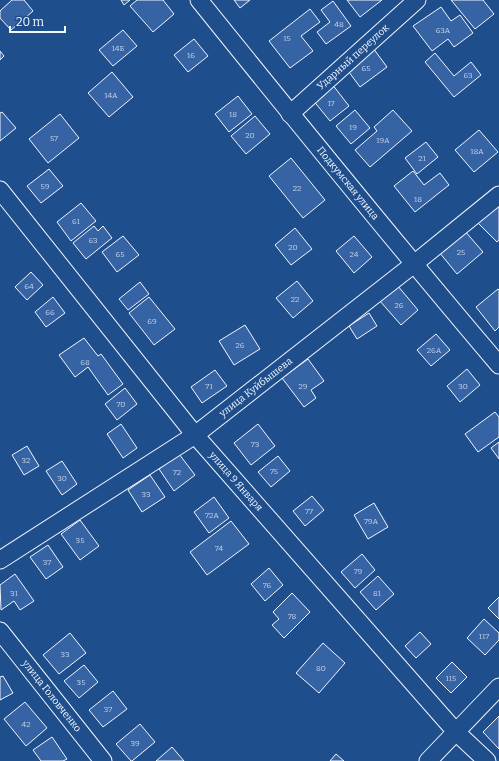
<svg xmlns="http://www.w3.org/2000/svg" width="499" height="761" viewBox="0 0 499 761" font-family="Bitter,serif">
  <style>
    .building { fill: #3563a3; stroke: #f2f6ff }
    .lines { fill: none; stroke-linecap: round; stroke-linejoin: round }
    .street-casing { stroke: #f2f6ff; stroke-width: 19 }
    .street { stroke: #1f4e8c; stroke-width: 17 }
    .labels { text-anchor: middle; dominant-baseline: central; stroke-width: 3; stroke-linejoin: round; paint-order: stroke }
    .number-label { font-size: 8px; fill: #c3d1e8 }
    .street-label { font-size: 10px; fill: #f2f6ff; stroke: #1f4e8c }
  </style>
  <rect width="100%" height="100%" fill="#1f4e8c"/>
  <!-- building -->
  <path class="building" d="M12,0H24L33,11L11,30L0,18V11Z
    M121,0H130L124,5Z
    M137,0H163L174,14L153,32L130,6Z
    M234,0H250L240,8Z
    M347,0H382L360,17Z
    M451,0H483L494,14L475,29Z
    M333,1L351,26L326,44L317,32L330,22L321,10Z
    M441,7L451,21L460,15L473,33L454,47L448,39L432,51L413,26Z
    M310,9L320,22L301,36L313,51L290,68L269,41Z
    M123,30L137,46L113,66L99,50Z
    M194,39L208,56L188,72L174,55Z
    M373,48L387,67L360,87L346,68Z
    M0,51L4,56L0,60Z
    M435,53L454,76L471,62L481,75L454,97L425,62Z
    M112,72L133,97L109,117L88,93Z
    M332,84L349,106L330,121L312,99Z
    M238,96L252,114L229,132L215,114Z
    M355,110L370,128L351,144L336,126Z
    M393,110L412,131L370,167L355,150L377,131L374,127Z
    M2,112L16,128L0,141V113Z
    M60,114L79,138L48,163L29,139Z
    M255,116L270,134L246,154L231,136Z
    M479,130L498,152L474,172L455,150Z
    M426,142L438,157L417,174L405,158Z
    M291,158L325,200L303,218L269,176Z
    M49,169L63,186L41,203L27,186Z
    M413,171L424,185L440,173L449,185L415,212L394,186Z
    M81,203L96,221L71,241L57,222Z
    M499,205V240L497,242L475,220Z
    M94,226L98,231L103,226L112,238L86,259L73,243Z
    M295,228L312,249L291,265L275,245Z
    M464,230L483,252L457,274L439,252Z
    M123,236L139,255L117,272L102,252Z
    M354,236L372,257L354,273L336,251Z
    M31,272L43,285L27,300L15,287Z
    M297,281L313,301L293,318L276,298Z
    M140,282L149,294L128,310L119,299Z
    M397,285L418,310L401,325L379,300Z
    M498,289L499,290V327L495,331L476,307Z
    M53,297L65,313L46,327L35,312Z
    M149,297L175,329L154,345L129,313Z
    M369,313L377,326L357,339L349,326Z
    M245,325L260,349L234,365L219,341Z
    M436,334L450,350L431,366L417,350Z
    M84,338L98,356L101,354L123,384L108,395L88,367L75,377L59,355Z
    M308,359L324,381L311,390L316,398L304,407L282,378Z
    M467,369L480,385L460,402L447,386Z
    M215,370L227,386L202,403L191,387Z
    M125,388L137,404L117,420L105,404Z
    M495,412L499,417V437L478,452L465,434Z
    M121,424L137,448L123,458L107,434Z
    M258,424L275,446L251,465L234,443Z
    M499,442V459L491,448Z
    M27,446L39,466L24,475L12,455Z
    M179,454L195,475L174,491L159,469Z
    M278,456L290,471L271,487L258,472Z
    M62,461L77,484L62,495L46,471Z
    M150,475L165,497L142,512L128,490Z
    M312,496L324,510L305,526L293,511Z
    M214,497L229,518L209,533L194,512Z
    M374,503L388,527L368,539L354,515Z
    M80,520L99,546L80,560L61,534Z
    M231,521L249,544L207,575L190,552Z
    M48,545L63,567L46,579L30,557Z
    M362,554L375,570L355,588L341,572Z
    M269,568L283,585L265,601L251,584Z
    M15,574L34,601L20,610L14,601L1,610L0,585Z
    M378,576L394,594L376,610L360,592Z
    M292,593L310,612L284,638L272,625L279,619L273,612Z
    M499,597V619L488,608Z
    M484,619L499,633V640L485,655L467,638Z
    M420,632L431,644L416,658L405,646Z
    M70,633L86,653L59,674L43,655Z
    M323,643L345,663L319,693L296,673Z
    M452,662L467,677L451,693L436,678Z
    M84,665L98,682L79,698L64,681Z
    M3,676L13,693L0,700V677Z
    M113,691L127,709L103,727L89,710Z
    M25,702L47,728L26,746L4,719Z
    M499,716V749L483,732Z
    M140,724L155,742L132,761H131L116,744Z
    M52,737L67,759L63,761H41L33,750Z
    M172,747L184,761H156Z
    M336,754L344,761H330Z"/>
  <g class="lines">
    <defs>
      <g id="street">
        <path id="s1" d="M199,0C298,123 397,245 499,365"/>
        <path id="s2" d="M290,114L417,0"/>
        <path id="s3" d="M0,190L195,435L456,732L487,761"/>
        <path id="s4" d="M0,560L195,435L414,264L499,195"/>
        <path id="s5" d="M0,631L103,761"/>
        <path d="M428,761L499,687"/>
      </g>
    </defs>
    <!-- street casing -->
    <use href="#street" class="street-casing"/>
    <!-- street -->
    <use href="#street" class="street"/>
  </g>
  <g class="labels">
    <!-- number labels -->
    <g class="number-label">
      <text x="339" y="24">48</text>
      <text x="443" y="30">63А</text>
      <text x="287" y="38">15</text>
      <text x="118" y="48">14Б</text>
      <text x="191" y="55">16</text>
      <text x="366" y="68">65</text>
      <text x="468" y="75">63</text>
      <text x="111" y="95">14А</text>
      <text x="331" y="103">17</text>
      <text x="233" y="114">18</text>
      <text x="353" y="127">19</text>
      <text x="250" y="135">20</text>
      <text x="54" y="138">57</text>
      <text x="383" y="140">19А</text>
      <text x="477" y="151">18А</text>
      <text x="422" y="158">21</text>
      <text x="45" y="186">59</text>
      <text x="297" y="188">22</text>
      <text x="418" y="199">18</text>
      <text x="76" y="221">61</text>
      <text x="93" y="240">63</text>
      <text x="293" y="247">20</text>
      <text x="461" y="252">25</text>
      <text x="120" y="254">65</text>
      <text x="354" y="254">24</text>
      <text x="29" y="286">64</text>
      <text x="295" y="299">22</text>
      <text x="399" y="305">26</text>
      <text x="50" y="312">66</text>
      <text x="152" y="321">69</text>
      <text x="240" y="345">26</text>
      <text x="434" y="350">26А</text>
      <text x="85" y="362">68</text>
      <text x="209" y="386">71</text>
      <text x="303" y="386">29</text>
      <text x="463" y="386">30</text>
      <text x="121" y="404">70</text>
      <text x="255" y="444">73</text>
      <text x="26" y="460">32</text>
      <text x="274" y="471">75</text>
      <text x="177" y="472">72</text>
      <text x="62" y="478">30</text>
      <text x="146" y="494">33</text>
      <text x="309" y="511">77</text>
      <text x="212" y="515">72А</text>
      <text x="371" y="521">79А</text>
      <text x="80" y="540">35</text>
      <text x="219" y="548">74</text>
      <text x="47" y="562">37</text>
      <text x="358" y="571">79</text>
      <text x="267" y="585">76</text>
      <text x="14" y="593">31</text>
      <text x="377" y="593">81</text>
      <text x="292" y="616">78</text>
      <text x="484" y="636">117</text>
      <text x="65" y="654">33</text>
      <text x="321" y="668">80</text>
      <text x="451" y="678">115</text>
      <text x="81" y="682">35</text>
      <text x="108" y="709">37</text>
      <text x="26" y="724">42</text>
      <text x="135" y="743">39</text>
    </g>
    <!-- street labels -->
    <g class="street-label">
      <text stroke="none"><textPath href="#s2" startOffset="85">Ударный переулок</textPath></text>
      <text stroke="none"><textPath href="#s1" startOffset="236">Подкумская улица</textPath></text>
      <text stroke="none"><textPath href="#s4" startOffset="309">улица Куйбышева</textPath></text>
      <text stroke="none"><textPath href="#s3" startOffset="375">улица 9 Января</textPath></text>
      <text stroke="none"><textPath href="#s5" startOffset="83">улица Головченко</textPath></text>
    </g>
  </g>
  <!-- scale -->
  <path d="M10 26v6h55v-6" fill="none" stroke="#f2f6ff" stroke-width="2"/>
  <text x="16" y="26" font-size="12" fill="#f2f6ff" stroke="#1f4e8c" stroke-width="3" paint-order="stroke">20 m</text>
</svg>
